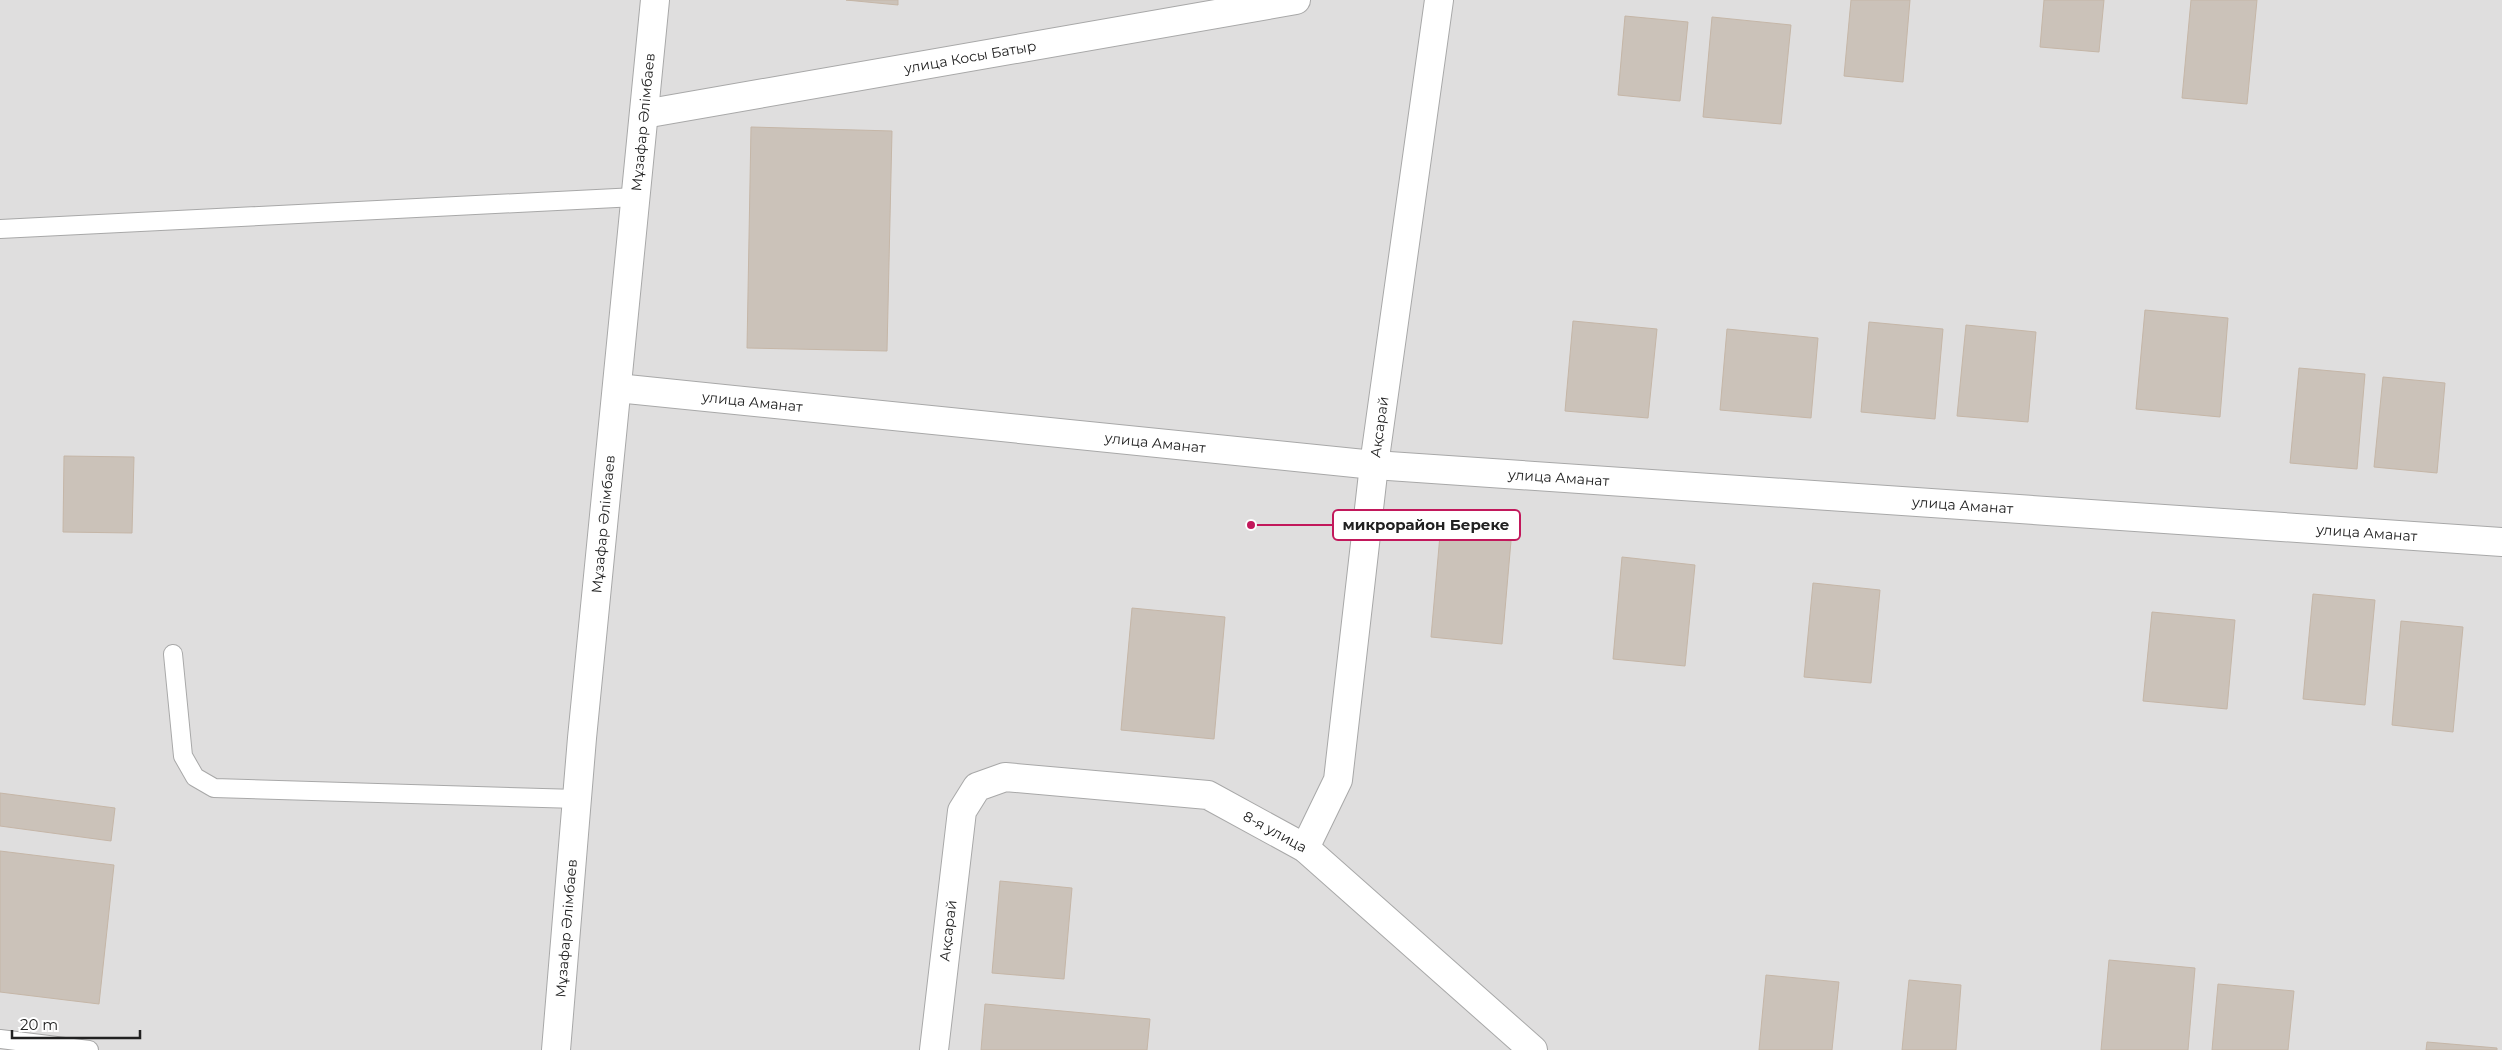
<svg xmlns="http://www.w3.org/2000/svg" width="2502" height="1050" viewBox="0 0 2502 1050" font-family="Montserrat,sans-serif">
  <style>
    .residential { fill: #dfdede }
    .building { fill: #cbc2b9; stroke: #c5b6a7 }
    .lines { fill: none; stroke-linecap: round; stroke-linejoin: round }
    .service-casing { stroke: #a8a8a8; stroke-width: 20 }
    .minor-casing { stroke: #a8a8a8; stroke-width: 30 }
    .tertiary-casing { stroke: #a8a8a8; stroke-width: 30 }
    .service { stroke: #fff; stroke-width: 18 }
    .minor { stroke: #fff; stroke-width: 28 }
    .tertiary { stroke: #fff; stroke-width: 28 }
    .labels { text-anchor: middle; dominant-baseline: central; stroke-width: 5; stroke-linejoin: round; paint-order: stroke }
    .street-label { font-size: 14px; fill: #212121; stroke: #fff }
    .leader { fill: none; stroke: #c2185b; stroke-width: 2 }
    .callout-dot { fill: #c2185b; stroke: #fff; stroke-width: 2 }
    .callout { fill: #fff; stroke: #c2185b; stroke-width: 2 }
    .callout-label { font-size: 15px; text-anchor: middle; font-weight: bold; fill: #212121 }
  </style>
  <rect width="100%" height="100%" fill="#f2efe7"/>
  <!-- residential -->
  <path class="residential" d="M0,0H2502V1050H0Z"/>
  <!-- building -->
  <path class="building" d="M846,0H898V5Z
    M1851,0H1910L1903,82L1844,76Z
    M2044,0H2104L2099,52L2040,47Z
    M2191,0H2257L2247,104L2182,98Z
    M1625,16L1688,22L1680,101L1618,95Z
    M1712,17L1791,25L1781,124L1703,117Z
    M751,127L892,131L887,351L747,348Z
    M2145,310L2228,318L2220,417L2136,409Z
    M1573,321L1657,329L1648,418L1565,411Z
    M1869,322L1943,329L1935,419L1861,412Z
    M1966,325L2036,332L2028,422L1957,416Z
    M1727,329L1818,338L1811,418L1720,410Z
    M2299,368L2365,374L2357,469L2290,463Z
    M2383,377L2445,383L2437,473L2374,467Z
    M64,456L134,457L132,533L63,532Z
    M1440,535L1511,541L1502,644L1431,637Z
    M1622,557L1695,565L1685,666L1613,659Z
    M1813,583L1880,590L1871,683L1804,677Z
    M2313,594L2375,600L2365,705L2303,699Z
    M1132,608L1225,617L1214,739L1121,730Z
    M2152,612L2235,620L2227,709L2143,701Z
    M2401,621L2463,627L2453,732L2392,725Z
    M0,793L115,808L111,841L0,826Z
    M0,851L114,865L99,1004L0,992Z
    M1000,881L1072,888L1064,979L992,973Z
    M2109,960L2195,968L2188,1050H2101Z
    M1766,975L1839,982L1832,1050H1759Z
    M1909,980L1961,985L1956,1050H1902Z
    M2218,984L2294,991L2288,1050H2212Z
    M985,1004L1150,1019L1147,1050H981Z
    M2427,1042L2497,1048V1050H2426Z"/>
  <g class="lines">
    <defs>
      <path id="service" d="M0,229L636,197
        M173,654L183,756L195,777L214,788L577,799
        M0,1039L89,1050"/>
      <g id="minor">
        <path id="s1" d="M644,114L1296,0"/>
        <path id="s2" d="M617,388L1374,465L2502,542"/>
        <path id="s3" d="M1305,848L1338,780L1374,465L1439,0"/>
        <path id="s4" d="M934,1050L962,811L977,787L1005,777L1208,795L1305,848L1533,1050"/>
      </g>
      <g id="tertiary">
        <path id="s5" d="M556,1050L582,738L655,0"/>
      </g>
    </defs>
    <!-- service casing -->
    <use href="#service" class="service-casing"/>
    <!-- minor casing -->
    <use href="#minor" class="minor-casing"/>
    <!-- tertiary casing -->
    <use href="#tertiary" class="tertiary-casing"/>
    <!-- service -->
    <use href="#service" class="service"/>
    <!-- minor -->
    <use href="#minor" class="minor"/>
    <!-- tertiary -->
    <use href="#tertiary" class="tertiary"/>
  </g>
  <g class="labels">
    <!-- street labels -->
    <g class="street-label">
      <text stroke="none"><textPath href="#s1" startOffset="331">улица Косы Батыр</textPath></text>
      <text stroke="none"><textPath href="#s5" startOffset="932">Мұзафар Әлімбаев</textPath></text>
      <text stroke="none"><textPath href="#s2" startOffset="136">улица Аманат</textPath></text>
      <text stroke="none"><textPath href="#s3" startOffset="431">Ақсарай</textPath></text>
      <text stroke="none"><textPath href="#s2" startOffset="541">улица Аманат</textPath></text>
      <text stroke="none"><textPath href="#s2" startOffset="946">улица Аманат</textPath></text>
      <text stroke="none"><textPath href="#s2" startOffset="1351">улица Аманат</textPath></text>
      <text stroke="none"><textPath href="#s5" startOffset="528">Мұзафар Әлімбаев</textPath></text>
      <text stroke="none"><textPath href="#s2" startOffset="1756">улица Аманат</textPath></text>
      <text stroke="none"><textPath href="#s4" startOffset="579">8-я улица</textPath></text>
      <text stroke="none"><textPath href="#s5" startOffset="122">Мұзафар Әлімбаев</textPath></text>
      <text stroke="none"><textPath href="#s4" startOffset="120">Ақсарай</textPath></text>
    </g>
  </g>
  <!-- callouts -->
  <path class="leader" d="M1251 525L1333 525"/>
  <circle class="callout-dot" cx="1251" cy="525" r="5"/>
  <rect class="callout" x="1333" y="510" width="187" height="30" rx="5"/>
  <g class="callout-label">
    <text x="1426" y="530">микрорайон Береке</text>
  </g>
  <!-- scale -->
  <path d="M12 1030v8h128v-8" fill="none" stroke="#212121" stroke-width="2.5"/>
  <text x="20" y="1030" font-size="15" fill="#212121" stroke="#ffffff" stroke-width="4" paint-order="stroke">20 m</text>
</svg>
